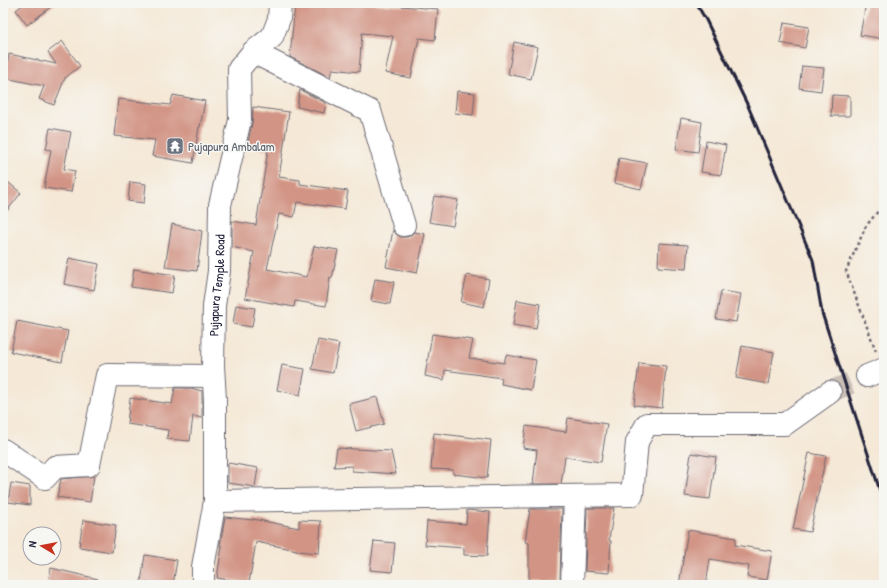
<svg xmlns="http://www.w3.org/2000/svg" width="887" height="588" viewBox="0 0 887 588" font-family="'Patrick Hand',sans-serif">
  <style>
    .building { fill: #d29485 }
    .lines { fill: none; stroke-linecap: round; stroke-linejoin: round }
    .street-tunnel { stroke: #cbc0b7; stroke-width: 22; stroke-dasharray: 22 11; stroke-linecap: butt }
    .street-casing { stroke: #6c6771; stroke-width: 24 }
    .path { stroke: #6c6771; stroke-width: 2.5; stroke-dasharray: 3 3; stroke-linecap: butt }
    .street { stroke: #fff; stroke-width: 22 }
    .rail { stroke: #22223b; stroke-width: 3 }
    .labels { text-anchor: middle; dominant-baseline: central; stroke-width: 3; stroke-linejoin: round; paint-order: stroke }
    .worship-label { font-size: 13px; fill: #5b616d; stroke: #f6f6f2; text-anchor: start }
    .street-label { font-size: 13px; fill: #22223b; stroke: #f6f6f2 }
  </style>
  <rect width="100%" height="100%" fill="#f6f6f2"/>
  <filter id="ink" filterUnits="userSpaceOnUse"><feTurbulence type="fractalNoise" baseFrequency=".025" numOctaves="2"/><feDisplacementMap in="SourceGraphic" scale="8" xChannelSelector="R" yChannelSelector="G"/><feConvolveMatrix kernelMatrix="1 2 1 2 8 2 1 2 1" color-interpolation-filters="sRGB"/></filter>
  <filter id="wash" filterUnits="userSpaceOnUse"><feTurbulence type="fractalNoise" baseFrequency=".012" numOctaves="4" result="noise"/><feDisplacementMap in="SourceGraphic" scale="16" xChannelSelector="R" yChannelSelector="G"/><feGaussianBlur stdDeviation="0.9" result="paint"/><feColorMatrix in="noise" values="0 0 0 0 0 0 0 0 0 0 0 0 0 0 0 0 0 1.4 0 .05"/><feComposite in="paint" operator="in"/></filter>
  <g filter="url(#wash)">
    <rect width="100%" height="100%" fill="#f5e8d6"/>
    <g id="blocks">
      <!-- building -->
      <path class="building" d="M25,3H56L27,25L16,10Z
        M295,3H364L438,9L435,40L419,38L411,78L385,73L393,36L362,33L359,72L332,69L330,77L290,57Z
        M866,3H884V39L860,35Z
        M784,23L809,27L805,48L780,43Z
        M62,41L80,66L65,78L54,105L39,99L44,86L5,78L9,54L56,64L48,52Z
        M514,42L538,47L531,79L508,74Z
        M802,66L824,68L821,91L799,88Z
        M300,90L326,103L324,113L297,107Z
        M457,91L475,93L473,115L455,113Z
        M173,95L205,101L200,127H199L193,163L152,156L155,140L114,136L118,99L170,105Z
        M832,95L850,96V116H831Z
        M253,107L289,112L279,177L300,180V184L348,191L345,209L297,202L294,217L279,214L267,269L307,277L314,246L338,250L332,278L330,277L326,306L295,301L294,307L245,298L254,252L232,247V221L256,225L268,150L247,147L252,123Z
        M681,118L702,122L698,152L676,149Z
        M50,128L71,132L64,169L75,171L71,192L44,188L51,150L46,149Z
        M706,141L726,145L721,175L701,172Z
        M619,158L647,163L641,189L614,183Z
        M3,178L21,193L3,216Z
        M130,182L146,184L144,203L128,201Z
        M434,196L458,200L453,226L429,222Z
        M172,224L202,231L197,271L165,267Z
        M393,230L396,234L401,237H408L414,232L425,234L417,273L386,267Z
        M659,243L688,245L686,269L658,267Z
        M69,258L99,264L94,290L64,284Z
        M134,269L175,275L172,293L131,287Z
        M467,275L489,279L484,307L461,302Z
        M375,279L394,282L390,304L371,301Z
        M721,291L741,294L736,322L716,319Z
        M517,300L540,304L536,329L513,325Z
        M236,305L255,308L252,327L233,324Z
        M17,321L68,331L62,362L11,352Z
        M432,334L473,340L469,358L504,363L506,355L536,360L531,390L501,384L502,378L445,370L444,380L425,376Z
        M318,340L339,344L333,373L312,369Z
        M742,346L774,352L768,384L736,378Z
        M639,363L666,366L662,408L634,405Z
        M282,365L305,369L300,395L277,390Z
        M175,388H191L202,391V418L193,416L190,441L167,439L168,430L127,424L130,398L172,404Z
        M377,397L384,424L356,431L349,404Z
        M568,418L607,424L601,462L565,457L561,484H533L537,450L523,448L526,426L566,432Z
        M434,433L491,440L487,478L453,474V470L431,469Z
        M337,448L391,451L396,474L352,471V466L334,467Z
        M691,453L716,457L710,499L685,496Z
        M809,453L826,456L810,532L793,529Z
        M228,463L258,468L255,487L228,483Z
        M94,476L90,502L57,497L61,479Z
        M11,483L30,486V505L8,502Z
        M587,508H614L609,540L611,541L609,573L585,571Z
        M530,509H562L560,581H529V543L525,542Z
        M467,510L490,512L487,556L464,555V548L425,545L427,521L466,524Z
        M225,517L253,520V519L299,528V520L321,521L319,553L297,551V550L256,542L249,583L217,578L222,546H220Z
        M83,520L116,525L112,552L79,547Z
        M688,530L736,538L735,545L772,551L767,580L747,577L749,566L710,559L706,585H679Z
        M374,541L395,543L392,572L370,570Z
        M145,555L177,560L173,585H160L141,582Z
        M51,568L98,579L97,585H47Z"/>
    </g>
  </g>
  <g filter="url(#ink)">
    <use href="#blocks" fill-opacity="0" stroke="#6c6771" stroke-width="1"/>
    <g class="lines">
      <!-- street-tunnel -->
      <path class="street-tunnel" d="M830,392L867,376"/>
      <defs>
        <g id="street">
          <path d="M253,52L370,111L404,225"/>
          <path d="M867,376L884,369"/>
          <path d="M3,450L45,478L55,467L89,465L107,375L213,376"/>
          <path d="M215,501L632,495L637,442L647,424H785L830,392"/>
          <path id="s1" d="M203,585V567L215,501V400L213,366L214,306L219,271L220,205L240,120L239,69L253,52L272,37L279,19L280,3"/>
          <path d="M572,585L575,496"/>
        </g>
      </defs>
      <!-- street casing -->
      <use href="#street" class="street-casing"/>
      <!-- path -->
      <path class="path" d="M876,351L846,271L866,226L884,204"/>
      <!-- street -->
      <use href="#street" class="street"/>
      <!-- rail -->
      <path class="rail" d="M696,3L706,20L748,106L813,260L822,313L884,503"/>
    </g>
  </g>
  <!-- icons -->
  <defs>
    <symbol id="temple-square" viewBox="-11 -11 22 22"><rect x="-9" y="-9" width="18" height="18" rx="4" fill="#6b7280" stroke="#f6f6f2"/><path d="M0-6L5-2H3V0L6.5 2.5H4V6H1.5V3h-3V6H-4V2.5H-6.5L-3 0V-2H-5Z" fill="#fff"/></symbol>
  </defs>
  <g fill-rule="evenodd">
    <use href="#temple-square" x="165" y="136" width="20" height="20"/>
  </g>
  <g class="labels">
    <!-- worship labels -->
    <g class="worship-label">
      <text x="188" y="146">Pujapura Ambalam</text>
    </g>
    <!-- street labels -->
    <g class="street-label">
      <text stroke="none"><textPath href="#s1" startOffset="301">Pujapura Temple Road</textPath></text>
    </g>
  </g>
  <!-- margin -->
  <rect width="887" height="588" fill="none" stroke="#f6f6f2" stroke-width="16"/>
  <!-- north arrow -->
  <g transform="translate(42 546) rotate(280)"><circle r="19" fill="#f6f6f2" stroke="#a1a1a9"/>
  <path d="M0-3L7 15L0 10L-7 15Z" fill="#c8321e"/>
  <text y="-6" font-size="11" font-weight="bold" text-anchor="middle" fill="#22223b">N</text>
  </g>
</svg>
